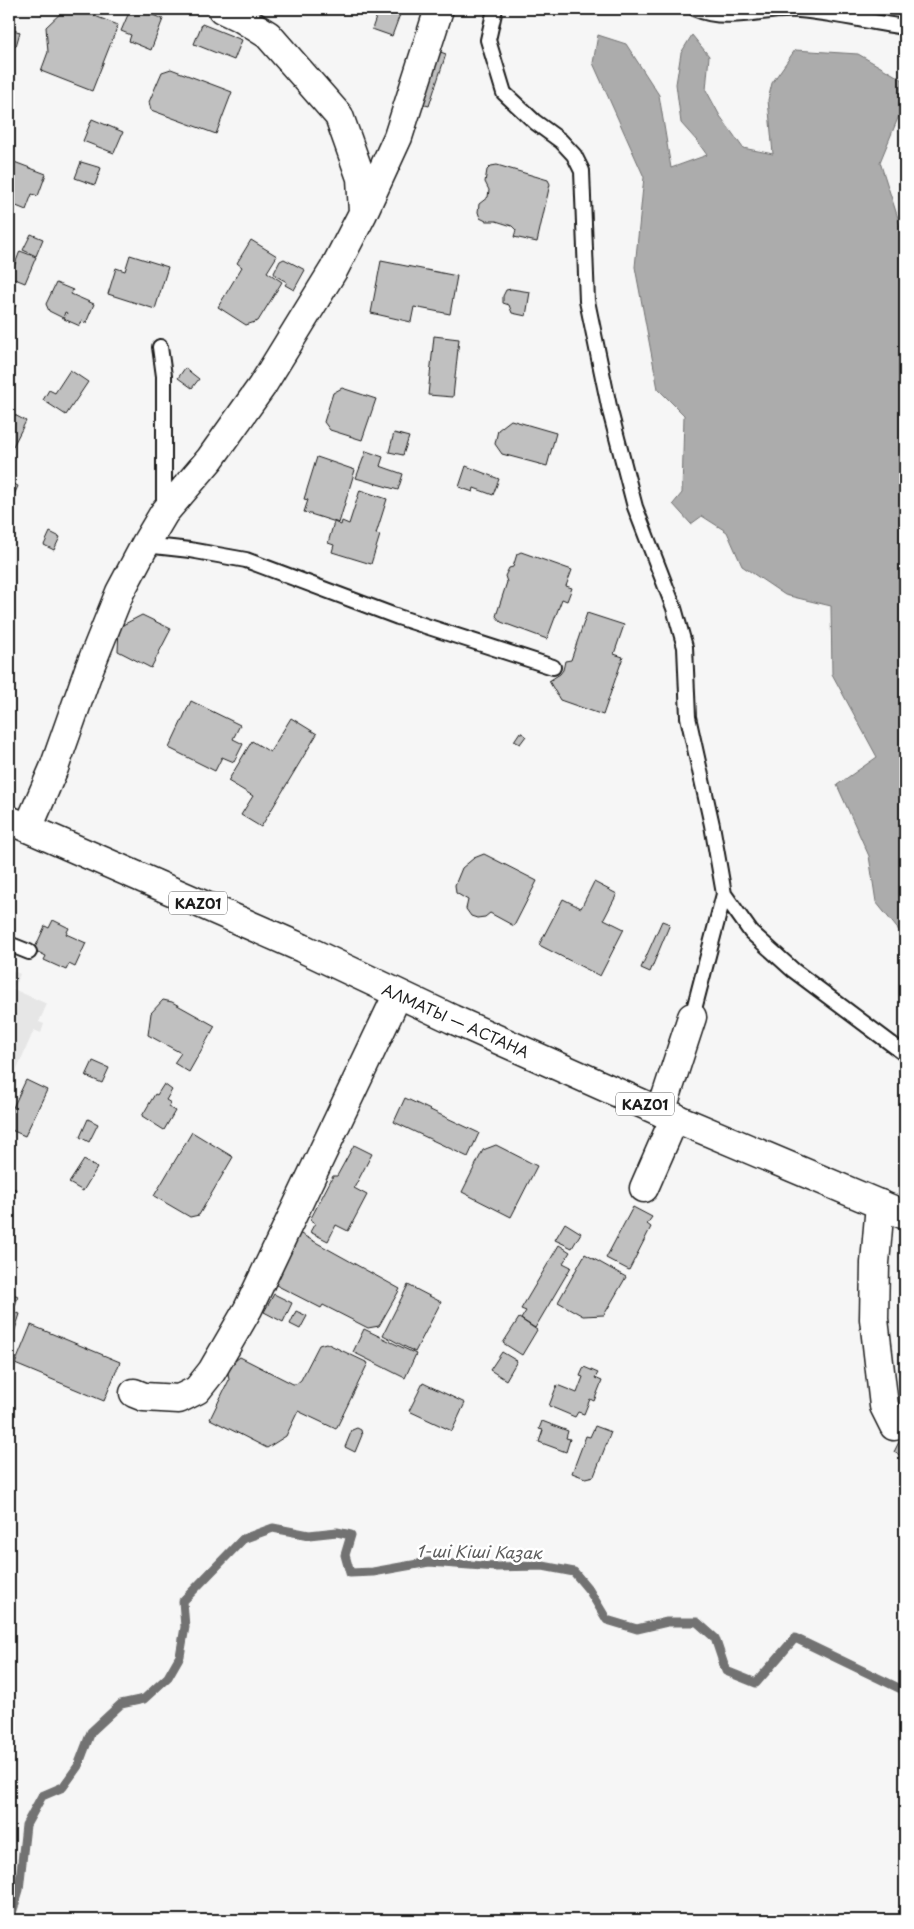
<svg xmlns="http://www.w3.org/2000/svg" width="914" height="1929" viewBox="0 0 914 1929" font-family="'Playpen Sans',sans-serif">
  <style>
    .built { fill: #e6e6e6 }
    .water { fill: #acacac; stroke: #727272 }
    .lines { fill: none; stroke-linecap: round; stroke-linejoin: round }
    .stream { stroke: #727272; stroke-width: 9 }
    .building { fill: #c0c0c0; stroke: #1c1c1c }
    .service-casing { stroke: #1c1c1c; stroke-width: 18 }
    .minor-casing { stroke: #1c1c1c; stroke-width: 31 }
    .trunk-casing { stroke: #1c1c1c; stroke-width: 31 }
    .service { stroke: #fff; stroke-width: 14 }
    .minor { stroke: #fff; stroke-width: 28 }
    .trunk { stroke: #fff; stroke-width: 28 }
    .labels { text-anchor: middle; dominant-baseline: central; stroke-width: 5; stroke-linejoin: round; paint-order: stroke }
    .shield { fill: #fff; stroke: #606060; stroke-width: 1 }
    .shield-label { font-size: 14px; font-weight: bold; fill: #1c1c1c }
    .street-label { font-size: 15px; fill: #1c1c1c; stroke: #fff }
    .water-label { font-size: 16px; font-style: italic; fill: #5d5d5d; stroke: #fff }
  </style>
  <rect width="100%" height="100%" fill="#f6f6f6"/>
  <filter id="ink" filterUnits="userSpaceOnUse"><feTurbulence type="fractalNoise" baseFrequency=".02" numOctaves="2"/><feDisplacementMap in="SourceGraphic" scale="10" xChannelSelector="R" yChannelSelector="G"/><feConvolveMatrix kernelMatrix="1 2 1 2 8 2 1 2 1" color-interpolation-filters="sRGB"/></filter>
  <g filter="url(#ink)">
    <!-- built -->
    <path class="built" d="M9,969L20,974L13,989L47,1004L39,1022L44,1024L41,1033L34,1030L9,1087Z"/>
    <!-- water -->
    <path class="water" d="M598,35L626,44L659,95L671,168L707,155L697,141L681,123L676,84L681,53L692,35L709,56L706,90L720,116L743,148L773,154L768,100L772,83L795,50L858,54L905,81V101L880,162L898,218L905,253V938L876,902L869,856L837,785L877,757L832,674L831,606L785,595L742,566L727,532L702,516L691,524L673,504L682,493L684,415L658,389L635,267L644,177L593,63Z"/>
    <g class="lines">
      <!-- stream -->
      <path class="stream" d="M10,1920L19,1890L26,1825L42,1796L63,1787L78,1766L91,1732L121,1704L144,1699L168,1677L180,1656L185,1627L183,1601L243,1539L273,1528L309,1535L337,1532L351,1535L345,1555L350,1573L373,1572L429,1562L496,1567L543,1566L574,1572L589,1590L607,1620L637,1629L667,1622H697L715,1638L726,1671L756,1683L795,1638L905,1691"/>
    </g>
    <!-- building -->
    <path class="building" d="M65,9H77L118,25L92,91L41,71L48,52L46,27Z
      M136,9L141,10V9H152L150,14L163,19L151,50L129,41L131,35L121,31L130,10Z
      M379,9H402L392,36L372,29Z
      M202,24L242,40L234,60L194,44Z
      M9,29L20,32L16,46L9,44Z
      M435,50L446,54L429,106L418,103Z
      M171,69L232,92L216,134L151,110L149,102L162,72Z
      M92,119L123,132L114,153L83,141Z
      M9,160L46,174L38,196L32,194L26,210L9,203Z
      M81,162L101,168L95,185L75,178Z
      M497,165L548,180L550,184L537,242L514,237L516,230L512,226L496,221H486L480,218L478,212L479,204L488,197L489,190L485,182L487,170L491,166Z
      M31,234L43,239L36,256L23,250Z
      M251,240L277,256L267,272L282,282L258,321L246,325L218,307L242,267L237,263Z
      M20,251L36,257L25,283L10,277Z
      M130,255L168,267L155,309L108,294L116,268L125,271Z
      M284,259L305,270L294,290L285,285L287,282L276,276L274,273L280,261Z
      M381,261L457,276L450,314L414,307L411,322L371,313Z
      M56,283L73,290L71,294L94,304L86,323L82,321L80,326L64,319L67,313L65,312L63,318L49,311L46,304Z
      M511,289L530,292L526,316L512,313L509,305L503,303V296L506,290Z
      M9,302L16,305L9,320Z
      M434,336L459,339L453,397L428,395Z
      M185,368L199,379L192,388L178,378Z
      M70,370L88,382L66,415L43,400L49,390L55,393Z
      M342,388L376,399L362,440L330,430L324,422L333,393Z
      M9,412L26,421L9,454Z
      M511,420L556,433L547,466L502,454L495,444L498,430Z
      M394,433L409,437L403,455L389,452Z
      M366,451L383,457L380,466L403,474L398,490L356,478Z
      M317,457L355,470L339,523L304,512L308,500L304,499Z
      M466,466L499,479L493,495L474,488L473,492L459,487Z
      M9,482L18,486L10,504L9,503Z
      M360,490L387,499L376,534L380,535L371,564L332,552L334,545L328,543L334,522L341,525L342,521L349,524Z
      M50,532L60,537L54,550L44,545Z
      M521,552L572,570L566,586L572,588L567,601L562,599L547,639L501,622L496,616L507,582L505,576L509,568L513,567L517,554Z
      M587,613L624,625L614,654L623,657L603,715L560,700L549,681L560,674L563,670L565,661L571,660Z
      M142,615L171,629L151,668L118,651L119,627Z
      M191,701L240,725L233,739L243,744L234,762L222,757L215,771L169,748Z
      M291,718L317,734L261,827L241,815L253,796L228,781L252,741L270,752Z
      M520,732L526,736L520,744L514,741Z
      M484,854L537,881L514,926L490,913L485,917L477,918L471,916L466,909L468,900L456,893L455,885L462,868L474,858Z
      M594,882L617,894L604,919L624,929L600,976L539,945L563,899L581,908Z
      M53,920L69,928L66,934L86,943L75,967L69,964L66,970L44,960L46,956L34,950L45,926L49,928Z
      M662,921L670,924L650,972L641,968Z
      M163,1000L172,1002L215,1026L189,1072L174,1063L181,1053L148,1035L151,1013Z
      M93,1061L109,1068L102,1083L86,1076Z
      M26,1080L47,1090L25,1136L9,1129V1116Z
      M164,1084L172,1090L166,1100L171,1103L168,1107L175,1111L164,1130L142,1116L155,1094L157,1095Z
      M405,1098L479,1133L468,1157L394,1122Z
      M88,1119L98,1124L89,1142L80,1137Z
      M192,1132L233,1157L199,1215L190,1217L154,1196Z
      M354,1145L372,1154L354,1188L367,1195L348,1231L336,1225L328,1241L310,1232L315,1223L310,1220L333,1176H337Z
      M496,1145L537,1166L511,1217L462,1192L483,1150Z
      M84,1160L97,1168L83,1191L69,1183Z
      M9,1187L16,1189L9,1211Z
      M633,1207L652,1217L647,1224L651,1227L629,1270L606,1258Z
      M565,1223L581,1233L572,1248L555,1240Z
      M299,1233L400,1289L379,1326L368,1328L323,1305L321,1308L274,1284Z
      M559,1245L570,1252L563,1263L571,1267L535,1328L521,1319L526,1311L521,1309Z
      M585,1254L626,1277L604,1315L583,1316L558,1302Z
      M408,1285L441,1302L415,1352L383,1335Z
      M11,1293L18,1296L15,1306L9,1304Z
      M274,1294L292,1303L283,1322L264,1312Z
      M9,1311L20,1314L12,1339L9,1338Z
      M296,1311L307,1316L300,1329L290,1324Z
      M519,1318L537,1330L522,1355L503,1343Z
      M31,1325L120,1362L104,1401L15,1364Z
      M364,1329L416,1354L405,1378L353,1352Z
      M326,1343L368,1363L336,1429L298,1411L286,1436L267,1448L210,1419L229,1380L227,1367L240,1357L293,1384H296L301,1380L319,1345Z
      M502,1352L517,1361L506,1380L490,1370Z
      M584,1367L598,1373L595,1378L602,1381L594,1401L590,1399L584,1414L578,1412L575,1417L549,1406L557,1385L577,1393L583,1377L580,1376Z
      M9,1369L13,1370L9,1383Z
      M423,1383L465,1403L452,1431L409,1411Z
      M542,1421L568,1431L566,1438L570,1439L566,1452L539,1442L543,1430L539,1429Z
      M595,1426L611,1432L594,1476L585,1478L572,1473L586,1436L590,1437Z
      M357,1428L361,1430L362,1435L355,1452L345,1447L352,1430Z
      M905,1430V1458L894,1452Z"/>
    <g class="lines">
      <defs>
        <path id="service" d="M495,9L488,40L504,93L535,122L561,141L574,155L582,171L587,301L610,411L635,507L674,608L685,647L688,717L712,825L724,894L751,932L793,970L905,1054
          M696,9C728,23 765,7 799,10C834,13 870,22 905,27
          M160,347L164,376V511
          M145,545L190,550L246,560L398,617L553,667
          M9,944L29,952
          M692,1017L724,894"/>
        <path id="minor" d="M222,9L241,18L268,35L339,116L361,178L363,212
          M28,828L54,768L89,669L120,592L145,545L164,513L210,459L262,386L334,269L363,213L398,137L439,9
          M661,1112L692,1017
          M644,1188L675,1117
          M880,1204L875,1263L874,1319L884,1406L894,1426
          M134,1393L144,1397L179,1399L197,1390L212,1371L248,1309L398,994"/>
        <path id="trunk" d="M9,820L302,948L452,1019L661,1112L905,1215"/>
      </defs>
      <!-- service casing -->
      <use href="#service" class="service-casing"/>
      <!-- minor casing -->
      <use href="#minor" class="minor-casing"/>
      <!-- trunk casing -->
      <use href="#trunk" class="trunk-casing"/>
      <!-- service -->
      <use href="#service" class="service"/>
      <!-- minor -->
      <use href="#minor" class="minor"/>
      <!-- trunk -->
      <use href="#trunk" class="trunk"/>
    </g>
  </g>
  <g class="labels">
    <!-- shield labels -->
    <g class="shield">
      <rect x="169" y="891.5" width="58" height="23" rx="4"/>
      <rect x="616" y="1092.5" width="58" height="23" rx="4"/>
    </g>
    <g class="shield-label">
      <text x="198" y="903">KАZ01</text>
      <text x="645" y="1104">KАZ01</text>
    </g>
    <!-- street labels -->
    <g class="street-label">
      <text transform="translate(456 1020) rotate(24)">АЛМАТЫ — АСТАНА</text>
    </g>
    <!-- water labels -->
    <g class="water-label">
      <text transform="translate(479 1551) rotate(1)">1-ші Кіші Казак</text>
    </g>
  </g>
  <!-- margin -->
  <rect width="914" height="1929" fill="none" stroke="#fff" stroke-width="30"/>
  <rect x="15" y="15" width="884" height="1899" fill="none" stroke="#1c1c1c" stroke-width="2" filter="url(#ink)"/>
</svg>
